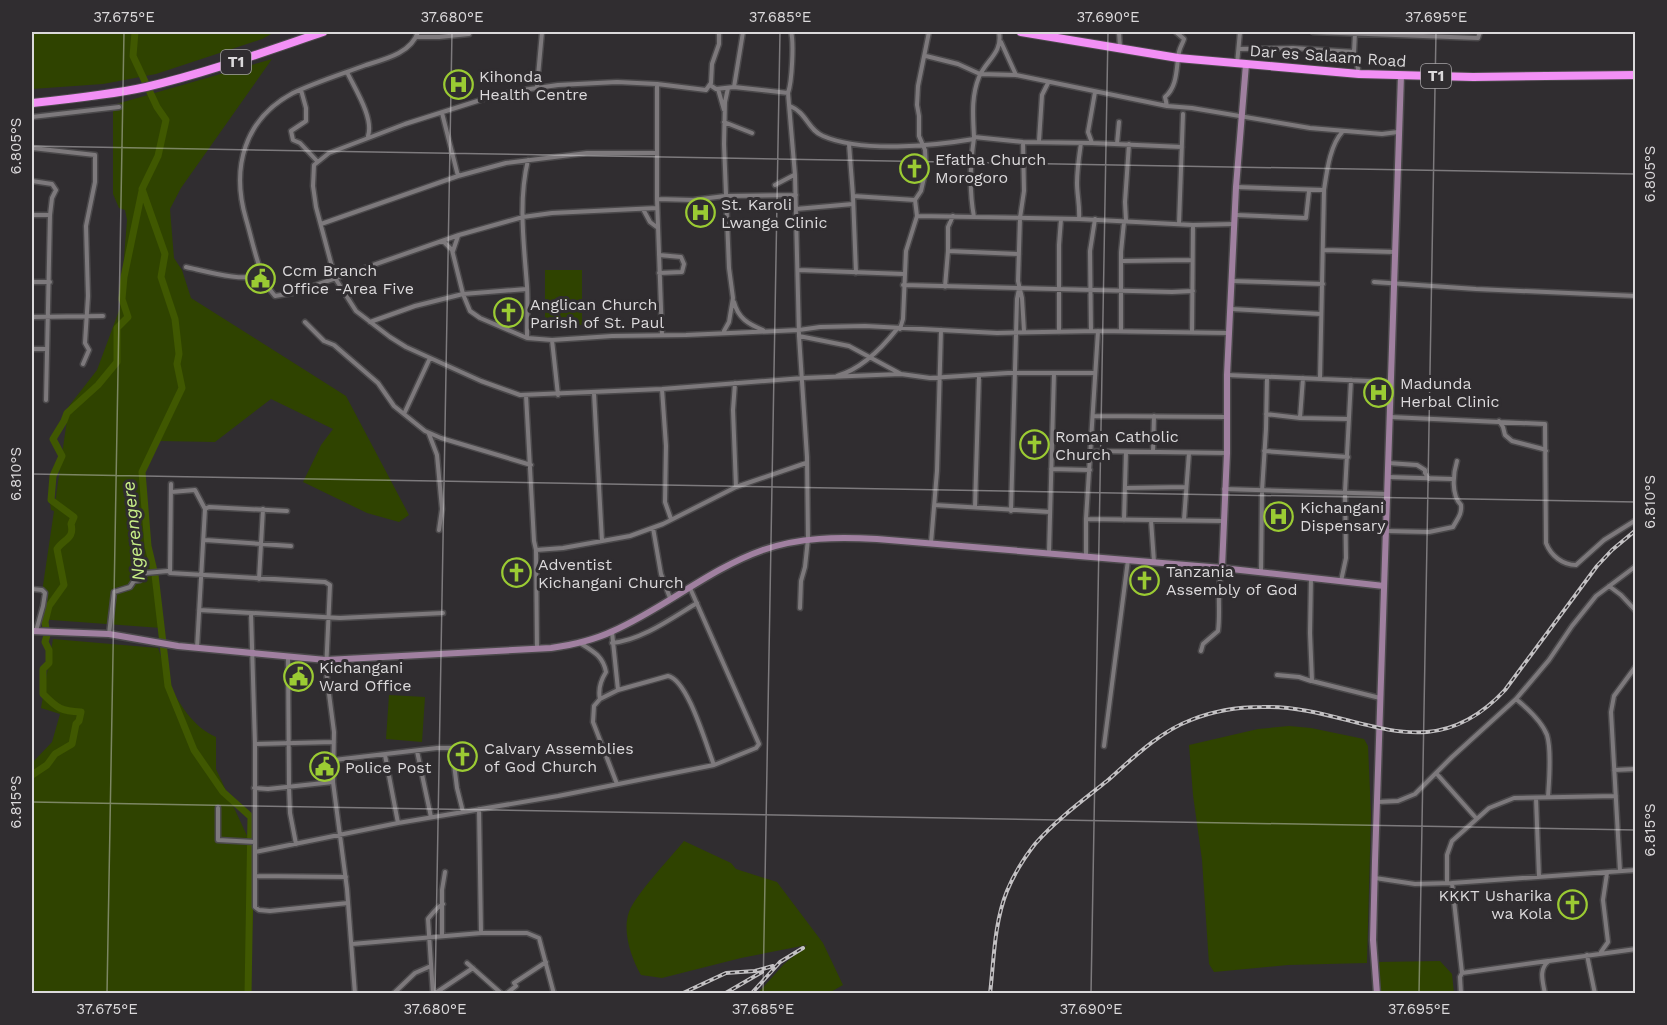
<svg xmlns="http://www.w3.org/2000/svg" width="1667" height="1025" viewBox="0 0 1667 1025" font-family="'Work Sans',sans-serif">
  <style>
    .green { fill: #2f4300 }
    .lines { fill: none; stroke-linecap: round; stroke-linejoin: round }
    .river { stroke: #405801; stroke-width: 7 }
    .street-casing { stroke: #4b494b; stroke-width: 7 }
    .secondary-casing { stroke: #4b494b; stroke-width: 9 }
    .highway-casing { stroke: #4b494b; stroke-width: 10 }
    .street { stroke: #7d797c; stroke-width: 4 }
    .secondary { stroke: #a080a0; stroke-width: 6 }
    .highway { stroke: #f290f5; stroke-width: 8 }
    .rail-casing { stroke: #c3c1c3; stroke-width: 4 }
    .rail { stroke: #302d30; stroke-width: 1.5; stroke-dasharray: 4.5; stroke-linecap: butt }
    .ticks { fill: none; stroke: #dbd9db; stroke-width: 1.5; stroke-opacity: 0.45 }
    .labels { text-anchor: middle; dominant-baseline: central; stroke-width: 6; stroke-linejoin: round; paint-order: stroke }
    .shield { fill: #302d30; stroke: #a8a5a8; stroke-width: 1.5 }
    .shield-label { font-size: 15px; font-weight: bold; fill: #dbd9db }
    .street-label { font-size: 16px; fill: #dbd9db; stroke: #302d30 }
    .poi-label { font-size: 16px; fill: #dbd9db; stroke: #302d30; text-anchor: start }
    .water-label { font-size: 18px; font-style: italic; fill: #c8ef87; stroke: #302d30 }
    .neatline { fill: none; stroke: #dbd9db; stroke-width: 2 }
    .ticks-label { font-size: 15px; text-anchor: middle; fill: #dbd9db }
  </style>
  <rect width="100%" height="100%" fill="#302d30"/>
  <!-- green -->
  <path class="green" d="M32,32H275L262,39L156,74L103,84L32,89Z
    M272,59L181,188L170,209L174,258L182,270L191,298L346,396L409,515L399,522L367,513L303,482L321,445L333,429L271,399L215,442L160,441L142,472L154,592L161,628L38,619L54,511L51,510L50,503H55L69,406L97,370L120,308L127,220L125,210L119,208L113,194V105Z
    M545,270H582V325L545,324Z
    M53,639L158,648C162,658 164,669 168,680C177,702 194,728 216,737V769L256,855L249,993L32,994V763L52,742L60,714L41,708Z
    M389,695L425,697L422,742L386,739Z
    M1289,726L1311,728L1364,739L1368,746L1371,814L1367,963L1288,965L1214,972L1209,964L1202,860L1193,795L1189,745L1258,729Z
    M684,841L731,863L736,869L777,882L823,943L843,985L829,993H758L784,964L807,945L741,958L662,978L641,975C631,958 622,931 629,912C635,895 671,857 684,841Z
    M1440,961L1452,974L1454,993H1381L1377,962Z"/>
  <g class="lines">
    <!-- river -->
    <path class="river" d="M135,32L133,56L157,107L166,120L158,156L142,189L165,254L161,277L175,319L179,354L177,364L182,388L142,472L148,546L155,575L168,686L194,750L223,792L251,817L248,994
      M32,775L47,765L55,754L72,744L76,724L79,721L81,712C61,711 58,709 43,694V669L49,663V650L45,642L47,635L45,622L49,606L64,585L57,549C63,539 75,539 71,524L74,517L51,500L53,476L62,456L53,439L64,421L67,413L98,385L117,362V328L128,317L122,299L124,277L142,191"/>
    <defs>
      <path id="street" d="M418,32C411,53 386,59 366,65C342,74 316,82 293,93C244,119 231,168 246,219C253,242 259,279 275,296L293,293L459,235L523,217L552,213L657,208
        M719,32V44L712,64L711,83L706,90L657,84L617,82L558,85L516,91L490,97L405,124L329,153L314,165L313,186L316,207L335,278L356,311L390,337L406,347L481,381L520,395L662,389L803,378L901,374L930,378L1008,373H1094
        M791,32C794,42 792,82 788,93L795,175L799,336L807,457L808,539L805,567L801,581L800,608
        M999,32C1003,53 986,60 979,77C971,97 973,116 974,137L1023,142L1092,143L1182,147
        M1119,32L1120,48
        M1176,32L1184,39C1183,43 1180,47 1179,52C1176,68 1178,86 1165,97L1167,106L1192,108L1310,128L1382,134L1398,132
        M1313,32L1478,38L1480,32
        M1355,33L1354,52L1359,73
        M416,37H439L469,34
        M1001,42L1016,75
        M1239,49L1293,48L1354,52
        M926,56L958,64L980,74L1016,75L1167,106
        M1237,64L1240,32
        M347,72C355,89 374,118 368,136
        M657,84V199L662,335
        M710,85L716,89L734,87L788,93
        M537,87L542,32
        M734,87L743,32
        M718,89L724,110
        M301,90L306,108V121L291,131L293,140L300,143L317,161
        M790,106C807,113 808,130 823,136C862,153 932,146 974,139
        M442,113L458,176
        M32,117L119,107
        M724,122L752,133
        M974,138C970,165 969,190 974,217
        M1039,141L1042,95L1048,83
        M1023,142L1024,191L1020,218L1018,281L1022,298L1024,331
        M1092,143L1088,132L1095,92
        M849,144L853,196L856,273
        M1117,144L1119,122
        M32,148L95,155V182L86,226L88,296L85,343L89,350L83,364
        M32,181L52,184L56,190L52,198L50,215L46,400
        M775,185L794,175
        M1236,187L1324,190
        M853,196L915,200
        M657,199L693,200L725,196L796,195
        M643,209L650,222L658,228
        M796,209L853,204
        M32,215H50
        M1236,215L1306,218L1309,191
        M917,216L1079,219L1193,225L1234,224
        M1079,219C1080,206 1077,195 1077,183C1077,170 1079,157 1081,143
        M1126,221L1125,202L1129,144
        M321,224L458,176L506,163L587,153H656
        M1179,224L1183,114
        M443,241L452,250L463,294L470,311L480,318L527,338L552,340L612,336L686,335L799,330L820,327L865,326L997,333L1098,331L1228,333
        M1324,250L1395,252
        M453,251L458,236
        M948,251L1019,254
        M1123,261L1192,260
        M186,267C205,271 245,283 262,274
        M798,270L904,274
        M659,273L682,272L684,264L681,257L659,255
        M1232,281L1323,284
        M32,282H50
        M1374,282L1476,289L1636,296
        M903,285L1172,292L1193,291
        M945,287L948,251V227L953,216
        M734,302C738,318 748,324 763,330
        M1231,309L1321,314
        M32,317L103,316
        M305,322L324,341L334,345L378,383L394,406L425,431L441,438L531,465
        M370,322L415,306L463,294L527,289
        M900,329L903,319L906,251L917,216L915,200L921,191L926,169L925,150L919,136V116L917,105L918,86L929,32
        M724,331L729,322L733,298L729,268L724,144L725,102L728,88
        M1091,331L1090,251L1095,219
        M1121,331V252L1124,222
        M1059,332V245L1061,219
        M1192,332L1193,225
        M799,336L849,346L901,374
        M527,338C527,321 528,303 527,286C524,245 518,201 528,160
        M552,340L558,395
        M32,349H47
        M1227,375L1391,382
        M837,376C861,369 882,348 897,329
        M1303,378L1300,418L1349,419
        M1320,379L1324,190C1327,170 1330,145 1343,131
        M735,383L733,410L736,487
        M662,389L666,446L665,502L671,519
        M594,393L602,541
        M526,395L534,541L536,550L537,649
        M404,414L430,358
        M1266,414L1300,418
        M1093,416L1226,417
        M1390,417L1545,424L1546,543C1551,556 1563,565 1576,565L1604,540L1636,520
        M1499,421L1503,427L1505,435L1512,441L1543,449L1546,451
        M429,434L437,455L442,509L439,530
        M1091,451L1227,453
        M1264,451L1348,457
        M1153,452L1154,416
        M1388,463L1417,465L1425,470V473L1429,479
        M1051,469L1090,470
        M1388,477L1452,479
        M171,484L170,573L325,582L330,585L326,671L334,732L333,782L347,889L355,994
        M1126,488L1186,487
        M1224,489L1387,494
        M171,492L195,490L205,509
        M934,505L1050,512
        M975,507L979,375
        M1011,511L1017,299L1019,289
        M1086,519L1223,521
        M1124,520L1126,452
        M1151,520L1154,562
        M1184,520L1189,453
        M653,528L661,574L670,598
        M1386,531L1429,532L1453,527C1457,519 1462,515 1461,505C1451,495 1453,474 1457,461
        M205,540L291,546
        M931,543L937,471L941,330
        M536,550L563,548L630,536L663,524L736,487L806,463
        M1049,553L1054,373
        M1086,556V519L1098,331
        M1261,572L1262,491L1266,429L1267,378
        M1311,578L1310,633L1312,681L1380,698
        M259,579L263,509
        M1341,581L1346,558L1345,492L1351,380
        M1609,586L1621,595L1636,611
        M32,589L42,590L45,593L43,606L36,631
        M199,610L340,618L443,613
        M251,613L255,744V907L259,910L270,911L348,903
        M612,632L618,690
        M109,634L114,592L130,587L134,581L140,580L146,573L168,571
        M580,643C593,651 603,656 606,672C601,680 598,690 600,699
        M612,643C642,640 672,618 697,603
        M197,648L205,509L209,507L287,511
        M1201,651L1203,644L1218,631C1221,610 1216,590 1222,569
        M288,657L289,787L290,813L296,844
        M1277,675L1299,677L1311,681
        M1516,699C1527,708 1542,722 1547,735C1552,751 1549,781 1548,797
        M255,744L334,742
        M1104,746L1128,560
        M417,751L431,817
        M385,755L398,823
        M334,760L437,748H452L457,788L463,812
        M1614,770L1636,769
        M1436,773L1476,818
        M617,784L593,722L594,706L600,699L618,690L668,676C688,680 706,745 714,765
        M254,788L268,789L333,782
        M1536,798L1539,877
        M1377,802L1398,801L1415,794L1452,757L1516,699L1549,660L1572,626L1596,596L1636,566
        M218,808V840L255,842
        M479,809L481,933
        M255,852L398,823L558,796L714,765L756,748L759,744L690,588
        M1620,871L1611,712L1614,696L1636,666
        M256,876L346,877
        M1375,878L1415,884L1452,883L1636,870
        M1447,883V855L1452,841L1489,808L1514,798L1616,796
        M1452,883L1462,973L1460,977L1461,994
        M442,936V890L445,872
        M352,944L481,933H527L539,938L554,994
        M1601,952L1608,942L1603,900L1607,873
        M1587,955L1595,994
        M467,963L502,994
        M1462,973L1548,961
        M393,994L415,973L431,966
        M433,994L428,919C432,914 437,907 443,904
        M434,994L473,968
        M506,994L516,986L514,983L546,962
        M1545,994C1543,982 1538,969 1549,961L1636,949"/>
      <path id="secondary" d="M1222,568L1227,453V375L1236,187L1246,64
        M32,631L109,634L178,646L326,660L551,648C572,645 594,640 613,631C665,608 709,569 763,550C800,537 838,537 877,539L1222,568L1384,586
        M1377,994L1373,940L1375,861L1401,75"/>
      <path id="highway" d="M1021,32L1178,58L1359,74L1473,77L1636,75
        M32,103C70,99 109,95 146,87C206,73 264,52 323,32"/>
    </defs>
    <!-- street casing -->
    <use href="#street" class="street-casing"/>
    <!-- secondary casing -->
    <use href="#secondary" class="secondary-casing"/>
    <!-- highway casing -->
    <use href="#highway" class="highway-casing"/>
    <!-- street -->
    <use href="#street" class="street"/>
    <!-- secondary -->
    <use href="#secondary" class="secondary"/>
    <!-- highway -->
    <use href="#highway" class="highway"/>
    <defs>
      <path id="rail" d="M681,994L726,973L755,971L773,966
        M724,994L762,972
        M751,994L780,962L803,948
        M990,994C994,960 994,923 1007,891C1014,874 1024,858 1035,844C1056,820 1082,801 1107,781C1132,759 1159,732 1191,720C1213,711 1238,707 1262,707C1354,704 1425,776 1505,690L1597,566L1612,550L1636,530"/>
    </defs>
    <!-- rail casing -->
    <use href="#rail" class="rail-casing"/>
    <!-- rail -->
    <use href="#rail" class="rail"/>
  </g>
  <!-- ticks -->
  <path class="ticks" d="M32,146L1636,174M32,474L1636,502M32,802L1636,830M107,994L124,32M435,994L452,32M763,994L780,32M1091,994L1108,32M1419,994L1436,32"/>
  <!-- icons -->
  <defs>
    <symbol id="hospital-ring" viewBox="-11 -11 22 22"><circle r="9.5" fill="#302d30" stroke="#9bcb33" stroke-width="1.5"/><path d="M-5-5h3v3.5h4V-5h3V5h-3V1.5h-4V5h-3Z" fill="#9bcb33"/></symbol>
    <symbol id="church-ring" viewBox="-11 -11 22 22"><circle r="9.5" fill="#302d30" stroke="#9bcb33" stroke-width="1.5"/><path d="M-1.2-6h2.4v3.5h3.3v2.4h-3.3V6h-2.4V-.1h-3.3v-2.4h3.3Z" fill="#9bcb33"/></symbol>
    <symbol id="civic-ring" viewBox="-11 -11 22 22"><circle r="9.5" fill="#302d30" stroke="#9bcb33" stroke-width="1.5"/><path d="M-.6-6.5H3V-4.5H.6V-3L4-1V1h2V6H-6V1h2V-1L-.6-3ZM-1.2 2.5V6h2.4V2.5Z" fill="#9bcb33"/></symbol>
  </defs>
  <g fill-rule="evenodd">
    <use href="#hospital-ring" x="442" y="68" width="33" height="33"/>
    <use href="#church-ring" x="898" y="152" width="33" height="33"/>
    <use href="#hospital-ring" x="684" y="196" width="33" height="33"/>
    <use href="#civic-ring" x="244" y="262" width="33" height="33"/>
    <use href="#church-ring" x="492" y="296" width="33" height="33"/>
    <use href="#hospital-ring" x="1362" y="376" width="33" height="33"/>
    <use href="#church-ring" x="1018" y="428" width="33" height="33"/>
    <use href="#hospital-ring" x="1262" y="500" width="33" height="33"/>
    <use href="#church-ring" x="500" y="556" width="33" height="33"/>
    <use href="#church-ring" x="1128" y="564" width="33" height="33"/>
    <use href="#civic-ring" x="282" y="660" width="33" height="33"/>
    <use href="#church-ring" x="446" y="740" width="33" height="33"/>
    <use href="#civic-ring" x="308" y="750" width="33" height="33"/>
    <use href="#church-ring" x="1556" y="888" width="33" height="33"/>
  </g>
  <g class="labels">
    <!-- shield labels -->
    <g class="shield">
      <rect x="221" y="50" width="30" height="24" rx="4.5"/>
      <rect x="1421" y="64" width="30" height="24" rx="4.5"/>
    </g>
    <g class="shield-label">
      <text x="236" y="62">T1</text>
      <text x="1436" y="76">T1</text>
    </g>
    <!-- street labels -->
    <g class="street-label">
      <text transform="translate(1328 56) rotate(4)">Dar es Salaam Road</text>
    </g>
    <!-- poi labels -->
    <g class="poi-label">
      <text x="479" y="76">Kihonda<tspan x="479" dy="18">Health Centre</tspan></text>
      <text x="935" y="159">Efatha Church<tspan x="935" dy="18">Morogoro</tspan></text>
      <text x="721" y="204">St. Karoli<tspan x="721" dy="18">Lwanga Clinic</tspan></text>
      <text x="282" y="270">Ccm Branch<tspan x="282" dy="18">Office -Area Five</tspan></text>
      <text x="530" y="304">Anglican Church<tspan x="530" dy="18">Parish of St. Paul</tspan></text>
      <text x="1400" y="383">Madunda<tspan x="1400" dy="18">Herbal Clinic</tspan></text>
      <text x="1055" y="436">Roman Catholic<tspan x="1055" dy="18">Church</tspan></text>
      <text x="1300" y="507">Kichangani<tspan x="1300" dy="18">Dispensary</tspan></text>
      <text x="538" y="564">Adventist<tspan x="538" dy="18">Kichangani Church</tspan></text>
      <text x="1166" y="571">Tanzania<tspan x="1166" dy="18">Assembly of God</tspan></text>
      <text x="319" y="667">Kichangani<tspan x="319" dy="18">Ward Office</tspan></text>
      <text x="484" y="748">Calvary Assemblies<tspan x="484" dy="18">of God Church</tspan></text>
      <text x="345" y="767">Police Post</text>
      <text x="1552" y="895" text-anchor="end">KKKT Usharika<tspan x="1552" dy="18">wa Kola</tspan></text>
    </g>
    <!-- water labels -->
    <g class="water-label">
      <text transform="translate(133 531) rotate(-96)">Ngerengere</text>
    </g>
  </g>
  <!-- border -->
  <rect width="1667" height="1025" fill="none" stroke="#302d30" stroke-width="66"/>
  <rect x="33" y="33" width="1601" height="959" class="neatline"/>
  <g class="ticks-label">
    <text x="124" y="22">37.675°E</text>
    <text x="452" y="22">37.680°E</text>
    <text x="780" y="22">37.685°E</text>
    <text x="1108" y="22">37.690°E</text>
    <text x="1436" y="22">37.695°E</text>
    <text transform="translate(16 146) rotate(-90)" y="5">6.805°S</text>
    <text transform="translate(1650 174) rotate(-90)" y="5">6.805°S</text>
    <text transform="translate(16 474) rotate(-90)" y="5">6.810°S</text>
    <text transform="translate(1650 502) rotate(-90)" y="5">6.810°S</text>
    <text transform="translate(16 802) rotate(-90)" y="5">6.815°S</text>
    <text transform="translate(1650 830) rotate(-90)" y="5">6.815°S</text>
    <text x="107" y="1014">37.675°E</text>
    <text x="435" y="1014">37.680°E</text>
    <text x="763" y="1014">37.685°E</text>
    <text x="1091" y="1014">37.690°E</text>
    <text x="1419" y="1014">37.695°E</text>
  </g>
</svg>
